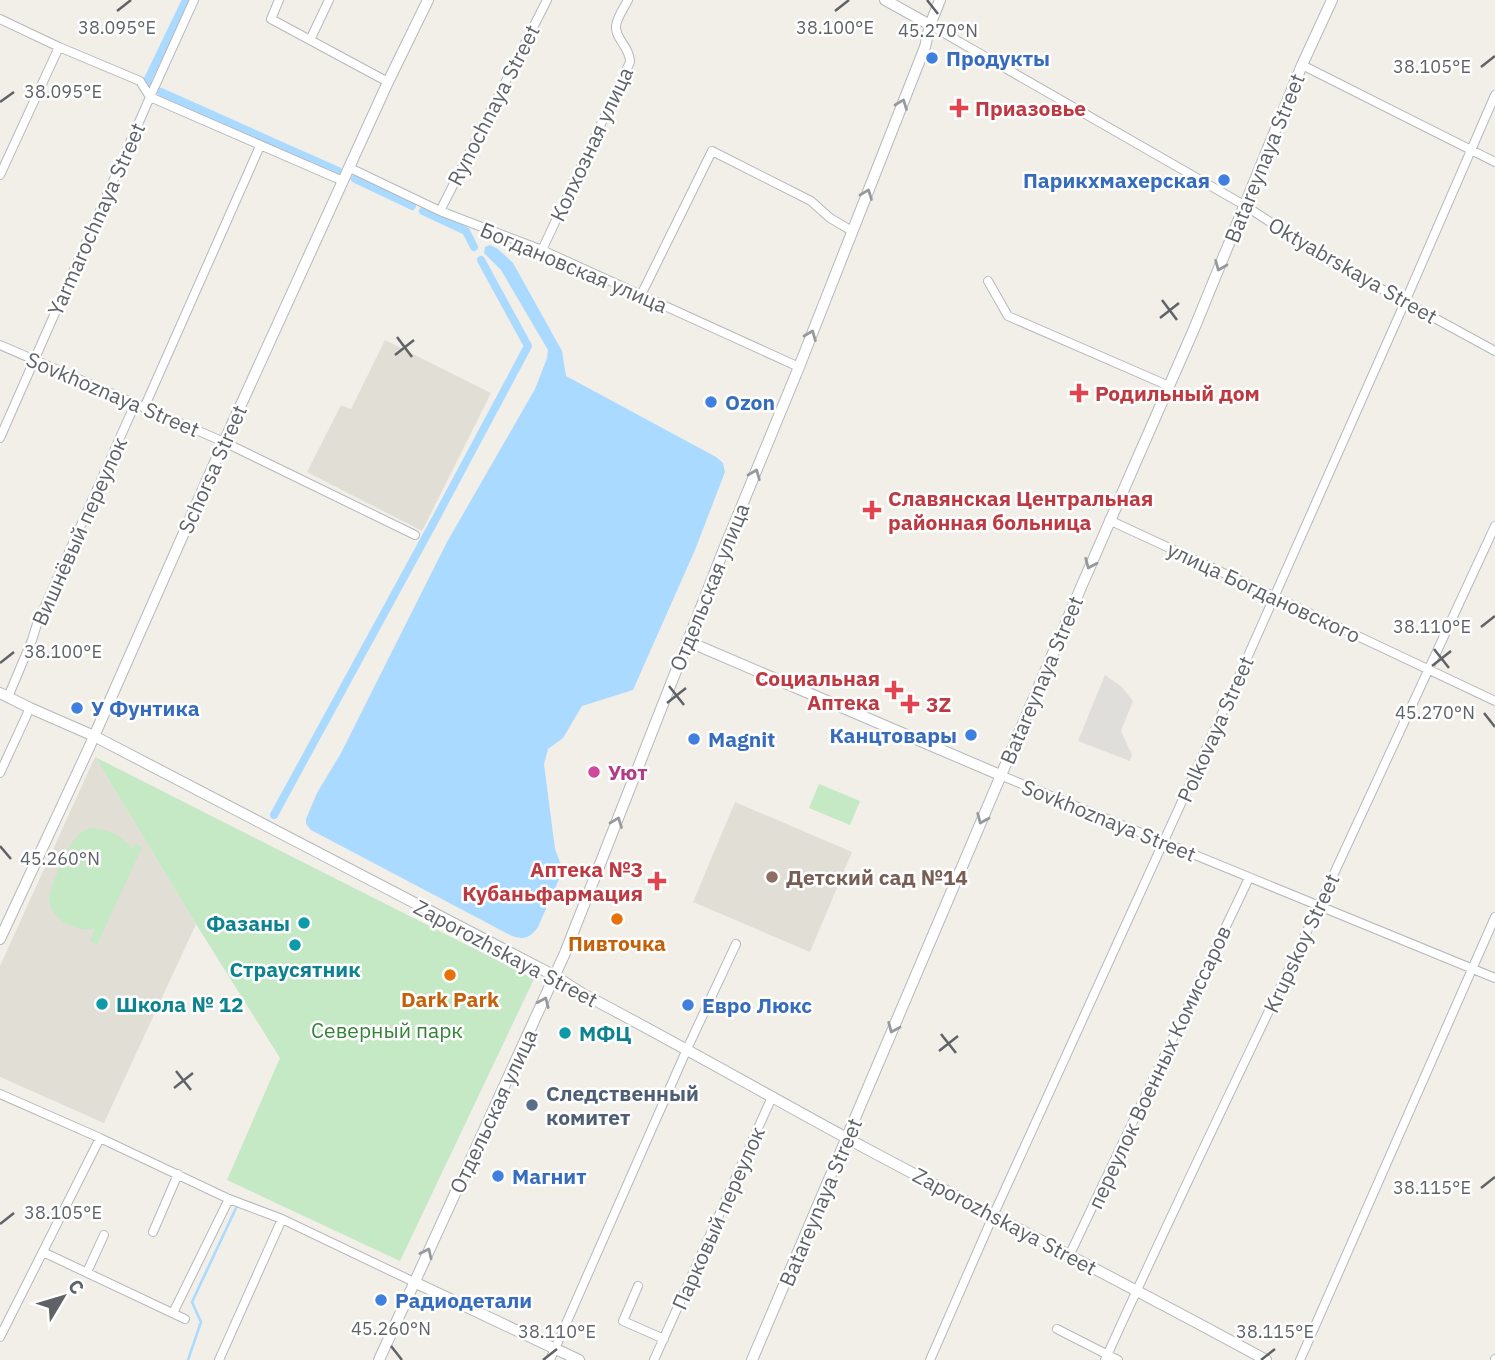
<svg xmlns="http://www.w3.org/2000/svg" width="1495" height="1360" viewBox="0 0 1495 1360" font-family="'IBM Plex Sans',sans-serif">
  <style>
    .industrial { fill: #e0deda }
    .education { fill: #e1ded6 }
    .green { fill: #c5e8c5 }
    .water { fill: #aadaff }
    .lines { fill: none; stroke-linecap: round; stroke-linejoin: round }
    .stream { stroke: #aadaff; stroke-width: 2.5 }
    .canal { stroke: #aadaff; stroke-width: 8 }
    .minor-casing { stroke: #b5b8bc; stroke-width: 10 }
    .tertiary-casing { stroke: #b5b8bc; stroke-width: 12 }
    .minor { stroke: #fff; stroke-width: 8 }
    .tertiary { stroke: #fff; stroke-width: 10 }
    .oneway { stroke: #979a9d }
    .ticks { fill: none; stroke: #5f6368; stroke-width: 2.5 }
    .shop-dot { fill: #3f7fe0; stroke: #fff; stroke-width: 2.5 }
    .health-dot { fill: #e0444e; stroke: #fff; stroke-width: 2.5 }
    .hotel-dot { fill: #d1479c; stroke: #fff; stroke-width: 2.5 }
    .education-dot { fill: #8d6e63; stroke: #fff; stroke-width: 2.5 }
    .food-dot { fill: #e8710a; stroke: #fff; stroke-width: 2.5 }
    .culture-dot { fill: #0f9aa8; stroke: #fff; stroke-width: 2.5 }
    .service-dot { fill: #5c6f8a; stroke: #fff; stroke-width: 2.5 }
    .labels { text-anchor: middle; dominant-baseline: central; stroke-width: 5; stroke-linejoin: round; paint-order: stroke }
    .shop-label { font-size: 21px; font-weight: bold; fill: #366cbe; stroke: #fff; text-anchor: start }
    .street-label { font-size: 21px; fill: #5f6368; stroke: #fff }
    .health-label { font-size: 21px; font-weight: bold; fill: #be3a42; stroke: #fff; text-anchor: start }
    .hotel-label { font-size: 21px; font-weight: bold; fill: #b23c85; stroke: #fff; text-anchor: start }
    .education-label { font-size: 21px; font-weight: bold; fill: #785e54; stroke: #fff; text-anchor: start }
    .culture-label { font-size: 21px; font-weight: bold; fill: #0d838f; stroke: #fff; text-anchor: start }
    .food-label { font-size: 21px; font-weight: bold; fill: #c56008; stroke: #fff }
    .park-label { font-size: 21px; fill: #348238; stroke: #fff }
    .service-label { font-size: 21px; font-weight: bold; fill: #4e5e75; stroke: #fff; text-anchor: start }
    .ticks-label { font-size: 18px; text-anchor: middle; fill: #5f6368; stroke: #fff; stroke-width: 5; stroke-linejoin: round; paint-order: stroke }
  </style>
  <rect width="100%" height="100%" fill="#f1efe8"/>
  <!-- industrial -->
  <path class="industrial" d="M1105,675L1122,687L1133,701L1121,731L1132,755L1130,761L1078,741Z"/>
  <!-- education -->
  <path class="education" d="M385,340L491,393L422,531L307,472L341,405L351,409Z
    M95,757L196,924L104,1123L0,1077V966Z
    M735,802L852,852L810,952L693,902Z"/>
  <!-- green -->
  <path class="green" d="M95,757L534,979L400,1261L227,1180L280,1058L196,924Z
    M819,784L860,801L850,825L809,808Z
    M91,828C107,830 122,834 132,849L135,843L142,847L97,945L90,941L95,928C85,931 79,929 69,925C60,921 50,911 49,901C48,890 69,844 77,836C81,832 86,830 91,828Z"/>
  <!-- water -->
  <path class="water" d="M490,245L498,249L513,263L562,351L566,376L716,457L723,463L725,472L695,550L633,690L582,706L563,738L548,749L544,764L555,849L563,870L538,927C530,938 524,940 512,936L311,830L306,824V819L317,793L341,753L447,542L535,389L547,358L548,350L501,270L484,253L485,247Z"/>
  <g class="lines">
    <!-- stream -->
    <path class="stream" d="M188,1360L201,1322L192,1302L237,1206"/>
    <!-- canal -->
    <path class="canal" d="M150,84L148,79L186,0
      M161,92L338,171
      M355,179L412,206
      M423,211L466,231L474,247
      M274,815L435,520L528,346L481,260"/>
    <defs>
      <path id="minor" d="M279,0L271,19L388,82
        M0,19L59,47L140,81L150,97L343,181
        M930,25L1244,205L1330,261L1495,351
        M310,40L329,0
        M1302,65L1495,162
        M350,168L440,211L542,250L799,367
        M0,175L59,47
        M440,211L547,0
        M542,250L630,62C630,47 615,39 616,26C617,17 624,8 628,0
        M988,281L1008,316L1169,386
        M641,295L712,151L811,201L830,218L852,231
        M0,345L224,442L415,535
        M144,408L260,146
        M0,438L150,97L194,0
        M1109,520L1273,596L1495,701
        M8,697L32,640L37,624L135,404
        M0,773L30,708
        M1000,775L1495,978
        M0,1094L100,1138L229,1199L282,1219L414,1282
        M153,1232L178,1174
        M43,1252L185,1319
        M1069,1256L1249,878
        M87,1272L104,1235
        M638,1286L623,1321L664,1339
        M173,1313L229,1199
        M1057,1329L1118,1360
        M0,1337L100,1138
        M219,1360L282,1219
        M550,1360L687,1049L736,944
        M654,1360L772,1097
        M930,1360L993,1216L1240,674L1405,302L1495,95
        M1105,1360C1173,1209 1246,1060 1317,910C1377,782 1435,653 1495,526
        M1300,1360L1495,917
        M1495,1360V1359"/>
      <path id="tertiary" d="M885,0L930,25
        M687,641L1000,775
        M0,693L30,708L94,736L555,976L583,994C679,1044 772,1098 867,1149C1000,1220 1134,1288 1266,1360
        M0,939L88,750L224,442L388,82L428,0
        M414,1282L579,1360
        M379,1360L565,953L724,549L799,367L925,47L930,25L940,0
        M752,1360L1082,585L1194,329L1302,65L1332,0"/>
    </defs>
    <!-- minor casing -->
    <use href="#minor" class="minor-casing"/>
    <!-- tertiary casing -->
    <use href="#tertiary" class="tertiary-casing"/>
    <!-- minor -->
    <use href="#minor" class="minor"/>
    <!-- tertiary -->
    <use href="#tertiary" class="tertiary"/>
  </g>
  <!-- one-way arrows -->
  <defs><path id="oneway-chevron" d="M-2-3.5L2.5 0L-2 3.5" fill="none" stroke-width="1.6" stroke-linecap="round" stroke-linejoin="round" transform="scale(1.75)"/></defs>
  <g class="oneway">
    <use href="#oneway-chevron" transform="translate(902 104) rotate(-69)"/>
    <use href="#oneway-chevron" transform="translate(867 194) rotate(-69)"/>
    <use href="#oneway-chevron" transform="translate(1220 266) rotate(112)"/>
    <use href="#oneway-chevron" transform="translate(811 335) rotate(-68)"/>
    <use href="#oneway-chevron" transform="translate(755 474) rotate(-68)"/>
    <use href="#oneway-chevron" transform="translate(1090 564) rotate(113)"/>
    <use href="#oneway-chevron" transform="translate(982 819) rotate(113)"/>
    <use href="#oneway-chevron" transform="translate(617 822) rotate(-69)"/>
    <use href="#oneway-chevron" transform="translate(544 1002) rotate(-66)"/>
    <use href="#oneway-chevron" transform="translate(893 1028) rotate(113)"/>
    <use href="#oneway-chevron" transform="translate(427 1253) rotate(-65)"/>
  </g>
  <!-- ticks -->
  <path class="ticks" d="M927,0L938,14M117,11L131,0M835,11L849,0M1481,67L1495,56M0,102L14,92M1162,300L1177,320M1160,318L1179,303M397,337L412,357M395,355L414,340M1481,627L1495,616M1434,649L1449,668M0,663L14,652M1432,666L1451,651M669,686L684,705M667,703L686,688M1484,713L1495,727M0,846L11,859M941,1034L956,1053M939,1051L958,1036M176,1071L191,1090M174,1088L193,1073M1481,1188L1495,1177M0,1224L14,1213M391,1346L402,1360M543,1360L557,1349M1261,1360L1275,1349"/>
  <!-- markers -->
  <g class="shop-dot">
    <circle cx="932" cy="58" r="7"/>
    <circle cx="1224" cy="180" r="7"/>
    <circle cx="711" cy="402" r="7"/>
    <circle cx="77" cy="708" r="7"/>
    <circle cx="971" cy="735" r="7"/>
    <circle cx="694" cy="739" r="7"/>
    <circle cx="688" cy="1005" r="7"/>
    <circle cx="498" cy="1176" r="7"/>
    <circle cx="381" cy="1300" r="7"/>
  </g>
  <g class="health-dot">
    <path d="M955.5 97.5h7v7h7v7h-7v7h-7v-7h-7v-7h7z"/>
    <path d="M1075.5 382.5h7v7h7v7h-7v7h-7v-7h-7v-7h7z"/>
    <path d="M868.5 499.5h7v7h7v7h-7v7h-7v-7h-7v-7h7z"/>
    <path d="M890.5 679.5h7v7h7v7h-7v7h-7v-7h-7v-7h7z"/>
    <path d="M906.5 693.5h7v7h7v7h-7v7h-7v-7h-7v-7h7z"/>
    <path d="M653.5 870.5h7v7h7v7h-7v7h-7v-7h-7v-7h7z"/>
  </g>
  <circle class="hotel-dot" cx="594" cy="772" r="7"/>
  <circle class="education-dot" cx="772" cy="877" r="7"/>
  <g class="food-dot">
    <circle cx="617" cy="919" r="7"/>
    <circle cx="450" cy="975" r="7"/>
  </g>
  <g class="culture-dot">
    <circle cx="304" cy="923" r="7"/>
    <circle cx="295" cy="945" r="7"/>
    <circle cx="102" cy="1004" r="7"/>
    <circle cx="565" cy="1033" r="7"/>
  </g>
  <circle class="service-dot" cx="532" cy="1105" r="7"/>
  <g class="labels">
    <!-- shop labels -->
    <g class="shop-label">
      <text x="946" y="58">Продукты</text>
      <text x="1210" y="180" text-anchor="end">Парикхмахерская</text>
      <text x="725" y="402">Ozon</text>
      <text x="91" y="708">У Фунтика</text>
      <text x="957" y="735" text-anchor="end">Канцтовары</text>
      <text x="708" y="739">Magnit</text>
      <text x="702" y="1005">Евро Люкс</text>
      <text x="512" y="1176">Магнит</text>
      <text x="395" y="1300">Радиодетали</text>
    </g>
    <!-- street labels -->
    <g class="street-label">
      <text transform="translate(493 105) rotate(-63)">Rynochnaya Street</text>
      <text transform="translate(591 144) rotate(-65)">Колхозная улица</text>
      <text transform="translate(1264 158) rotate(-68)">Batareynaya Street</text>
      <text transform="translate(96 219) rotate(-66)">Yarmarochnaya Street</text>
      <text transform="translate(574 267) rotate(23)">Богдановская улица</text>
      <text transform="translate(1353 270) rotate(30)">Oktyabrskaya Street</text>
      <text transform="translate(113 394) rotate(23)">Sovkhoznaya Street</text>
      <text transform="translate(212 469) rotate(-66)">Schorsa Street</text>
      <text transform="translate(79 531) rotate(-66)">Вишнёвый переулок</text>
      <text transform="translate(709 587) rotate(-68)">Отдельская улица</text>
      <text transform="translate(1264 592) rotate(25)">улица Богдановского</text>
      <text transform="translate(1041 680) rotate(-67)">Batareynaya Street</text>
      <text transform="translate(1215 729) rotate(-66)">Polkovaya Street</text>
      <text transform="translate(1109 820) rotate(22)">Sovkhoznaya Street</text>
      <text transform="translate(1301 943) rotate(-65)">Krupskoy Street</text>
      <text transform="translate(506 953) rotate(28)">Zaporozhskaya Street</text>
      <text transform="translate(1159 1067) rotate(-65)">переулок Военных Комиссаров</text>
      <text transform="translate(493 1111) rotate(-65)">Отдельская улица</text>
      <text transform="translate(820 1202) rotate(-67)">Batareynaya Street</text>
      <text transform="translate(718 1218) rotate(-66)">Парковый переулок</text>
      <text transform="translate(1005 1221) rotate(28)">Zaporozhskaya Street</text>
    </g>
    <!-- health labels -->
    <g class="health-label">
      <text x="975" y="108">Приазовье</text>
      <text x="1095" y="393">Родильный дом</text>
      <text x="888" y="498">Славянская Центральная<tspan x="888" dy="24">районная больница</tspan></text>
      <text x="880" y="678" text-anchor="end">Социальная<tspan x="880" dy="24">Аптека</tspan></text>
      <text x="926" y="704">3Z</text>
      <text x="643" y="869" text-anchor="end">Аптека №3<tspan x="643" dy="24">Кубаньфармация</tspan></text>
    </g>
    <!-- hotel labels -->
    <g class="hotel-label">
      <text x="608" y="772">Уют</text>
    </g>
    <!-- education labels -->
    <g class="education-label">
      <text x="786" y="877">Детский сад №14</text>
    </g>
    <!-- culture labels -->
    <g class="culture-label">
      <text x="290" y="923" text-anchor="end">Фазаны</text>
      <text x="295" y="969" text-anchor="middle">Страусятник</text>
      <text x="116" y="1004">Школа № 12</text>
      <text x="579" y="1033">МФЦ</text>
    </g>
    <!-- food labels -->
    <g class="food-label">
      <text x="617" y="943">Пивточка</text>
      <text x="450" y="999">Dark Park</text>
    </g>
    <!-- park labels -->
    <g class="park-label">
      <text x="387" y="1030">Северный парк</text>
    </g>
    <!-- service labels -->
    <g class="service-label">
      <text x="546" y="1093">Следственный<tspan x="546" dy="24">комитет</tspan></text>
    </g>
  </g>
  <g class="ticks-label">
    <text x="117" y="34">38.095°E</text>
    <text x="835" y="34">38.100°E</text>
    <text x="938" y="37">45.270°N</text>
    <text x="1432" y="73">38.105°E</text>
    <text x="63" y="98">38.095°E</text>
    <text x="1432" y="633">38.110°E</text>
    <text x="63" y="658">38.100°E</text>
    <text x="1435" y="719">45.270°N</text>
    <text x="60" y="865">45.260°N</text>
    <text x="1432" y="1194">38.115°E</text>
    <text x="63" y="1219">38.105°E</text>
    <text x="391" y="1335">45.260°N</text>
    <text x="557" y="1338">38.110°E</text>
    <text x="1275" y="1338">38.115°E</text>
  </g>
  <!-- north arrow -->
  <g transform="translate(63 1297) rotate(52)" stroke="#ffffff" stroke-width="5" paint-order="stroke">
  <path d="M0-5L12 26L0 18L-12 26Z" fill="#5f6368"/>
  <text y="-10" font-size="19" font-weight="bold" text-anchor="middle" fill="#5f6368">С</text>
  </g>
</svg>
